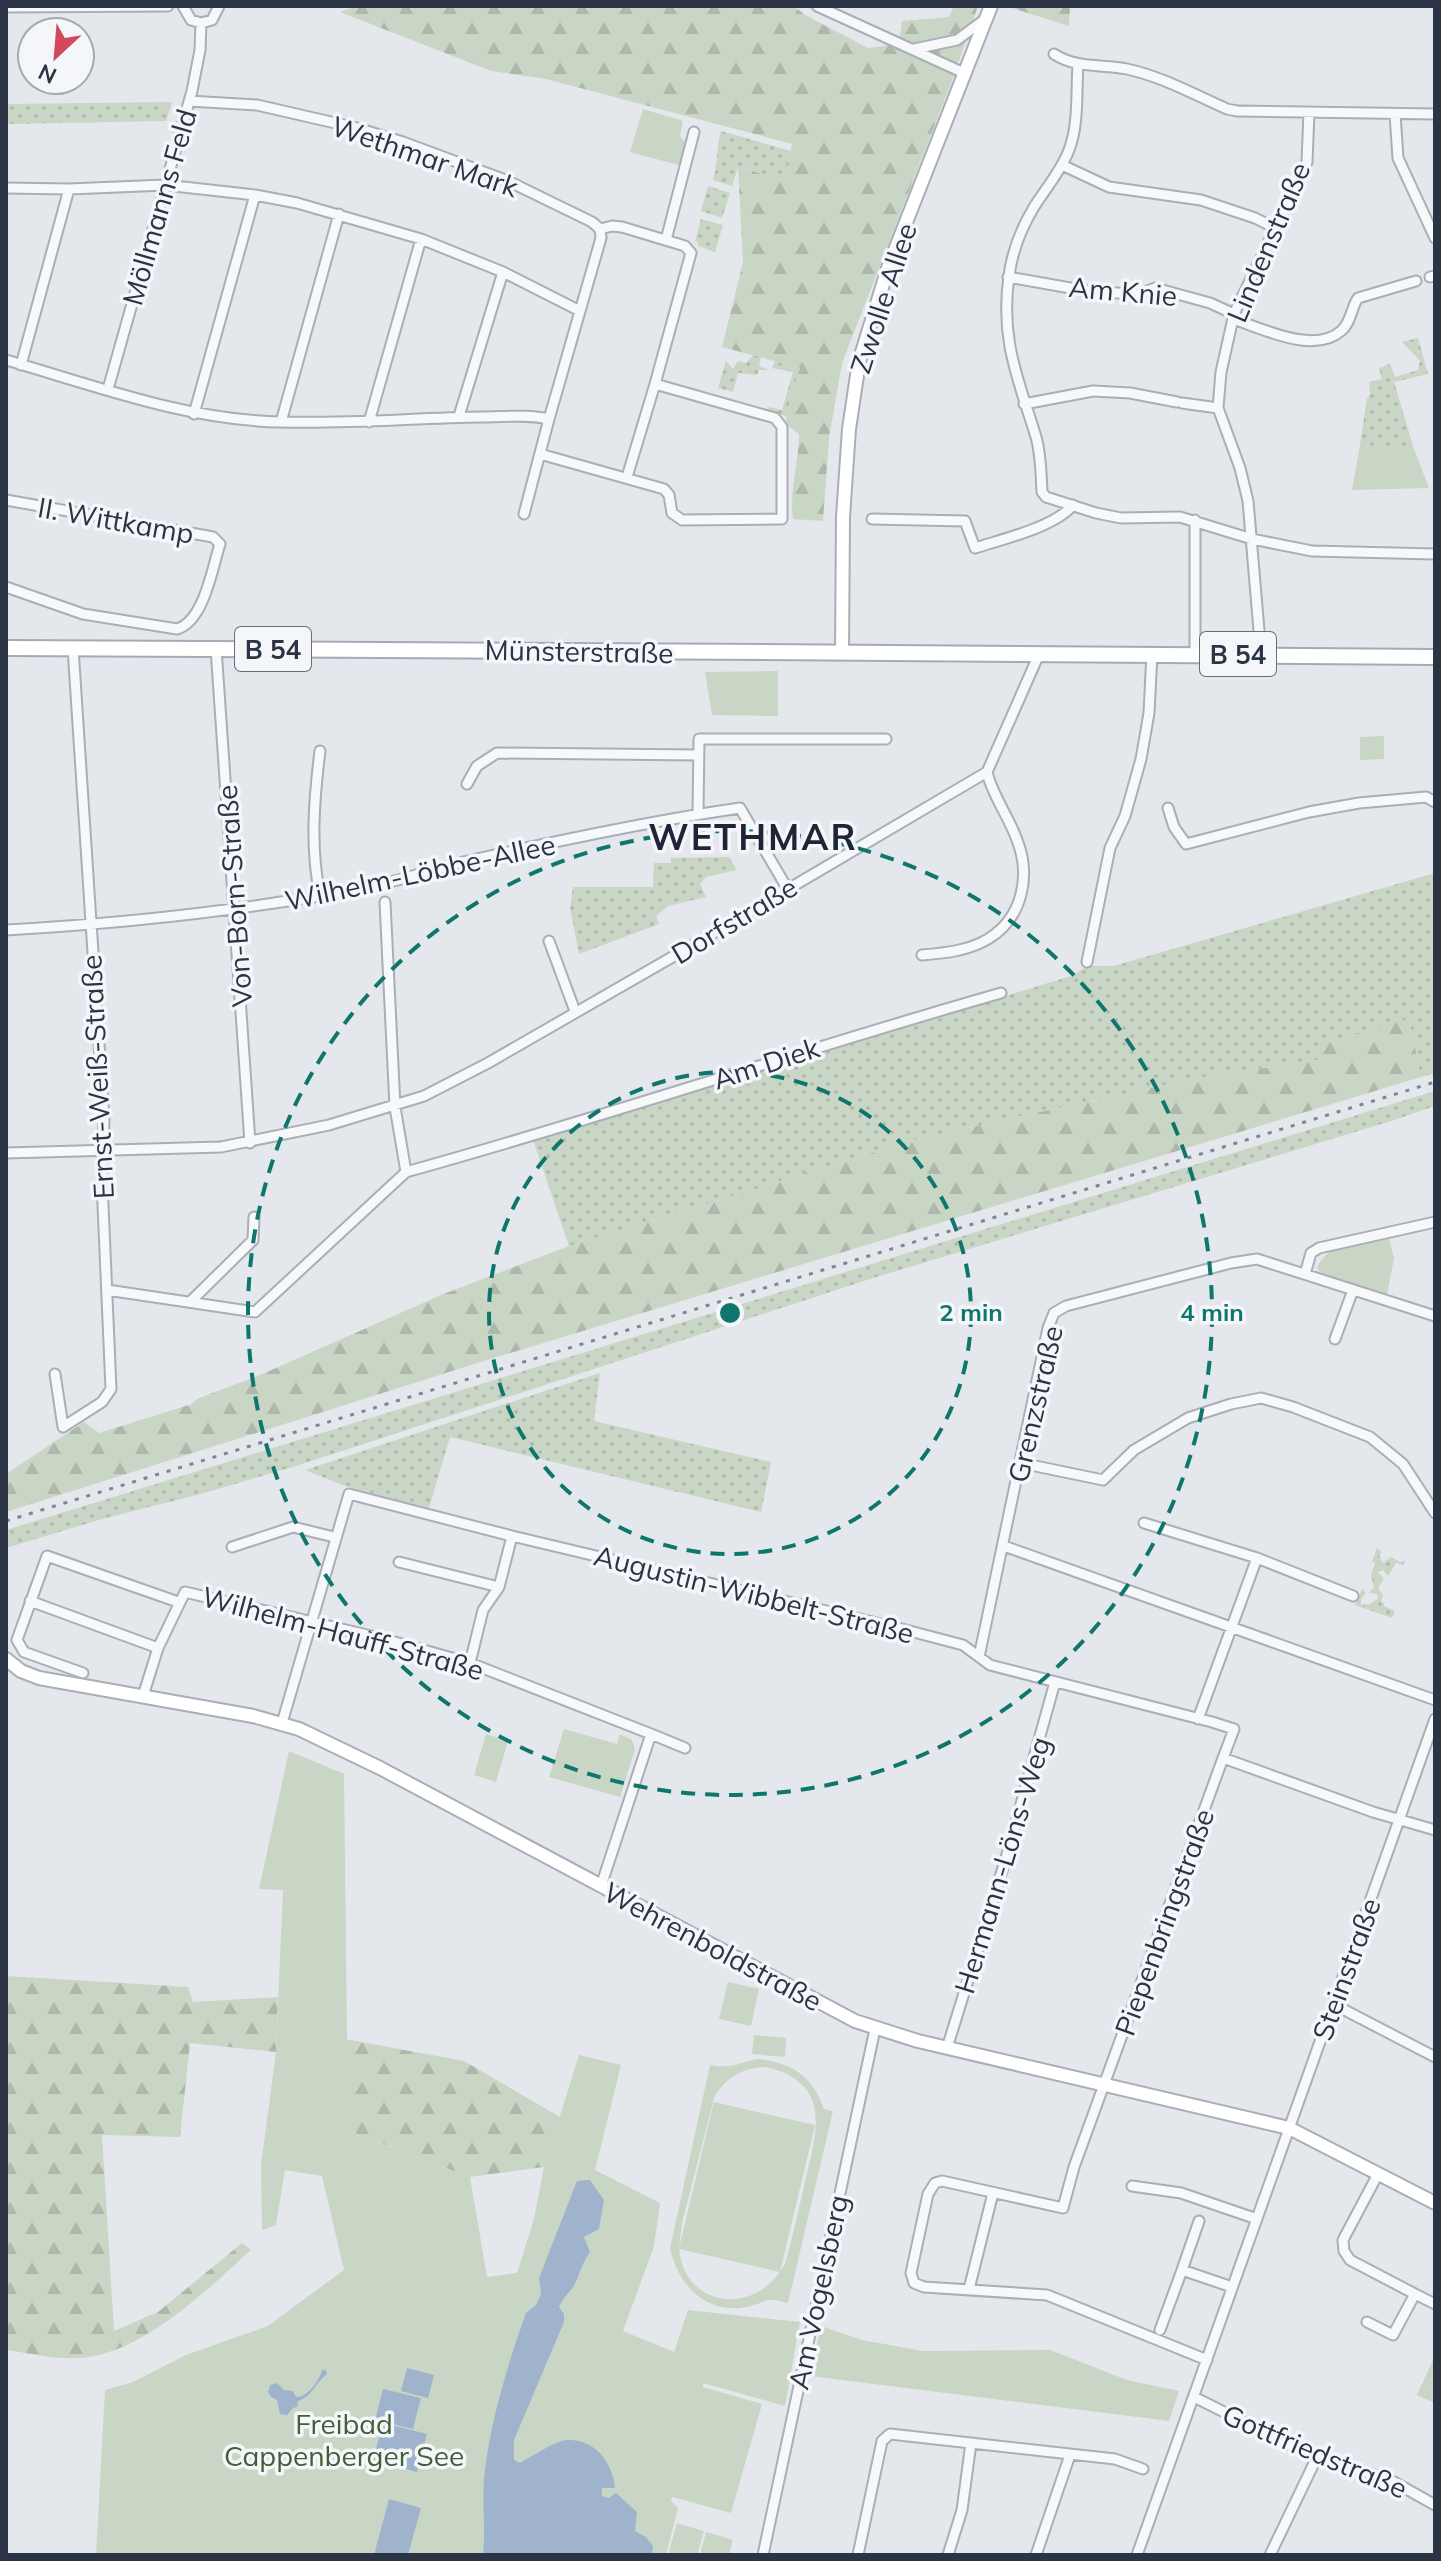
<svg xmlns="http://www.w3.org/2000/svg" width="1441" height="2561" viewBox="0 0 1441 2561" font-family="Mulish,sans-serif">
  <style>
    .grass { fill: url(#grass-dots) }
    .forest { fill: url(#forest-firs) }
    .park { fill: #c9d6c5; fill-rule: evenodd }
    .water { fill: #9fb4cc }
    .lines { fill: none; stroke-linecap: round; stroke-linejoin: round }
    .street-casing { stroke: #a9aeb7; stroke-width: 13 }
    .secondary-casing { stroke: #a9aeb7; stroke-width: 16 }
    .primary-casing { stroke: #a3abb8; stroke-width: 18 }
    .street { stroke: #f7f8fa; stroke-width: 9 }
    .secondary { stroke: #fff; stroke-width: 12 }
    .primary { stroke: #fff; stroke-width: 14 }
    .rail { stroke: #7d8696; stroke-width: 3; stroke-dasharray: 4 8; stroke-linecap: butt }
    .ring { fill: none; stroke: #0f766e; stroke-width: 4; stroke-dasharray: 14 10 }
    .labels { text-anchor: middle; dominant-baseline: central; stroke-width: 7; stroke-linejoin: round; paint-order: stroke }
    .shield { fill: #f4f6f9; stroke: #676e7b; stroke-width: 2 }
    .shield-label { font-size: 26px; font-weight: bold; fill: #2b3445 }
    .street-label { font-size: 28px; fill: #2b3445; stroke: #f4f6f9 }
    .park-label { font-size: 28px; fill: #3f6138; stroke: #f4f6f9 }
    .district-label { font-size: 36px; font-weight: bold; letter-spacing: 2px; fill: #1d2536; stroke: #f4f6f9 }
    .centre { fill: #0f766e; stroke: #f4f6f9; stroke-width: 4 }
    .ring-label { font-size: 24px; text-anchor: middle; font-weight: bold; fill: #0f766e; stroke: #f4f6f9; stroke-width: 7; stroke-linejoin: round; paint-order: stroke }
  </style>
  <defs>
    <pattern id="grass-dots" width="8" height="8" patternUnits="userSpaceOnUse" patternTransform="scale(2)"><rect width="8" height="8" fill="#c9d6c5"/><path d="M2 2h.1M6 6h.1" fill="none" stroke="#adb8ab" stroke-width="1.8" stroke-linecap="round"/></pattern>
    <pattern id="forest-firs" width="22" height="20" patternUnits="userSpaceOnUse" patternTransform="scale(2)"><rect width="22" height="20" fill="#c9d6c5"/><path d="M5 1l3.5 6h-7zM16 11l3.5 6h-7z" fill="#adb8ab"/></pattern>
  </defs>
  <rect width="100%" height="100%" fill="#e4e7ec"/>
  <!-- grass -->
  <path class="grass" d="M172,102L166,121L6,124V104Z
    M721,131L791,151L786,181L738,167L732,186L713,180C718,163 716,149 721,131Z
    M708,186L730,193L722,218L701,211Z
    M701,219L723,225L715,252L698,246V242L695,241Z
    M1418,338L1428,374L1394,382L1414,449L1360,445L1367,398L1370,395L1369,382L1382,379L1379,368L1390,364L1395,377L1418,370L1420,361L1402,342Z
    M754,355L761,357L759,366L769,370H759L757,375L738,373L733,392L718,388L726,361L733,369L738,361L746,363Z
    M775,361L800,368L786,416L768,410L769,407L782,410L793,372L772,368Z
    M729,857L737,870L706,877L700,884L706,897L668,906L656,916L659,924L579,954L570,908L573,887H653L654,863H671V858Z
    M1435,873V1073L1421,1077L1408,1019L1320,1060L1197,1078L921,1138L569,1246L533,1140L1071,976L1088,966H1114Z
    M1435,1091V1106L1388,1122L870,1279L296,1466L197,1495L102,1519L6,1548V1530Z
    M600,1373L594,1421L771,1462L761,1512L450,1437L429,1508L345,1486L305,1470Z
    M1377,1548L1382,1552L1379,1555L1383,1563L1391,1557L1400,1562L1405,1561L1403,1565L1396,1563L1388,1576L1383,1570L1377,1572L1384,1578L1378,1588L1383,1595L1381,1602L1384,1603V1606L1395,1611L1392,1618L1355,1605L1362,1589L1366,1593L1361,1599V1605L1370,1604L1378,1599L1377,1594L1369,1593L1374,1587L1371,1575L1375,1563L1372,1561Z"/>
  <!-- forest -->
  <path class="forest" d="M358,6H794L805,15L868,48L899,44L902,21L949,17L954,6H978L952,81L842,363L829,438L823,521L793,519C789,490 799,463 799,434L787,425L786,416L800,368L722,347L743,262L738,167L786,181L792,144L546,79L491,71L340,12Z
    M1010,6H1070L1069,26L1009,7Z
    M1409,1019L1421,1077L487,1360L6,1512V1474L84,1422L99,1433L192,1404L197,1399L260,1375L441,1295L569,1246L921,1138L1197,1078L1319,1060L1321,1043Z
    M6,1976L188,1987L193,2002L278,1997L276,2052L190,2043L180,2137L102,2135L114,2331L158,2312L242,2243L251,2250C207,2290 142,2354 80,2358C56,2360 30,2353 6,2350Z
    M345,2039L464,2061L560,2117L544,2167L470,2177L358,2135L348,2129Z"/>
  <!-- park -->
  <path class="park" d="M643,109L683,121L680,136L687,145L682,166L630,152Z
    M1360,445L1414,449L1429,488L1352,490Z
    M778,671V716L712,715L705,672Z
    M1384,736V759L1360,760V737Z
    M1388,1235L1394,1258L1387,1295L1321,1273L1317,1268C1330,1240 1361,1241 1388,1235Z
    M564,1729L617,1744L620,1734L632,1740L635,1749L620,1797L549,1777Z
    M486,1734L508,1741L496,1782L474,1775Z
    M289,1751L344,1774L348,2129L358,2135L470,2177L487,2277L517,2273L534,2219L544,2167L579,2055L621,2065L595,2170L660,2203L654,2246L623,2331L674,2352L688,2310L800,2322L785,2406L703,2383V2387L762,2404L731,2513L672,2497L671,2501L678,2508L666,2555H96L105,2390L133,2382L186,2355L268,2326L344,2270L322,2176L285,2170L276,2225L262,2230L261,2165L276,2052L283,1890L259,1889Z
    M728,1982L759,1989L751,2026L719,2019Z
    M754,2035L786,2038L785,2057L752,2054Z
    M758,2059C791,2062 813,2076 824,2109L833,2111L788,2303C761,2296 770,2302 746,2307C706,2315 678,2285 670,2248L710,2065C731,2070 738,2062 758,2059ZM766,2067C833,2083 817,2131 805,2182C799,2208 793,2235 786,2261C761,2316 685,2311 679,2249L780,2272L815,2125L714,2102L679,2248L682,2223L715,2095C729,2076 743,2068 766,2067Z
    M821,2326L862,2340L923,2351L1050,2350L1127,2380L1179,2391L1169,2421L810,2376Z
    M1434,2358L1435,2359V2403L1417,2395Z
    M677,2523L704,2531L697,2555H668Z
    M706,2532L733,2540L729,2555H700Z"/>
  <!-- water -->
  <path class="water" d="M590,2180L604,2200L599,2229L584,2237L590,2252C581,2265 581,2271 575,2284C570,2293 563,2297 559,2307L564,2314V2322L514,2440V2460L520,2463C532,2456 554,2442 566,2440C595,2438 613,2463 615,2488H602V2496L609,2498L616,2493L637,2512L635,2531L646,2537L653,2546L652,2555H483C486,2526 481,2497 485,2469C492,2415 508,2364 526,2313L536,2305L541,2294L539,2278L577,2181Z
    M407,2368L434,2375L428,2398L401,2391Z
    M322,2370H326L327,2374C315,2383 313,2396 298,2401L297,2407L293,2408L287,2415L280,2414L277,2400L271,2397L268,2392L270,2385L277,2383L284,2390L293,2391L296,2397C307,2398 320,2380 322,2370Z
    M383,2389L421,2398L413,2429L375,2420Z
    M383,2423L427,2434L417,2472L373,2460Z
    M389,2499L421,2508L408,2555H374Z"/>
  <g class="lines">
    <defs>
      <path id="street" d="M183,6L191,20L201,23L212,20L219,6
        M817,6L964,73
        M6,7L168,6
        M914,49L957,40L984,20
        M1054,54C1077,69 1102,64 1127,69C1163,77 1193,94 1227,109L1237,111L1435,114
        M1078,65C1076,93 1079,124 1069,150C1061,171 1046,188 1034,207C1022,227 1012,252 1009,276C1000,340 1018,378 1036,437C1041,454 1041,474 1042,492L1046,497L1096,513L1121,518L1180,517L1252,539L1312,551L1435,554
        M1395,114L1398,158L1435,238
        M1062,165L1109,187L1201,200L1255,218L1275,228
        M6,188L69,189L165,185L255,195L297,203L421,239L503,272L580,311
        M600,229L612,226L622,227L685,246L691,253L655,384L627,477
        M666,240L694,132
        M1008,277L1093,292L1140,294L1155,288L1210,303L1234,314
        M1430,277L1435,276
        M1233,319C1261,328 1314,355 1341,331C1351,323 1351,308 1358,298L1416,281
        M6,360C96,386 186,420 280,422C348,424 415,418 482,417C505,417 527,414 549,419L601,238L600,229L592,222L508,181L403,142L357,128L257,105L189,101
        M21,365L69,189
        M108,389L192,91L200,50L201,23
        M1182,403L1218,408
        M1024,404L1093,391L1130,393L1177,402
        M194,414L255,195
        M459,416L503,272
        M281,422L339,214
        M369,422L421,239
        M540,454L664,489L669,495L672,513L682,520L782,519V427L775,418L655,384
        M6,500L213,537L220,544C212,569 204,621 177,629L83,614L6,587
        M524,514L549,419
        M872,519L965,521L975,548C1003,539 1055,527 1073,505
        M216,648L250,1143
        M1195,653V520
        M1261,654L1248,501L1240,468L1218,408L1221,372L1234,314L1307,162L1309,112
        M467,784L477,766L497,753L698,755
        M1168,808L1174,827L1186,844L1309,812L1359,803L1426,797L1435,802
        M698,814L699,739H886
        M320,895C310,848 314,799 320,751
        M385,902L395,1107L406,1172C605,1117 801,1050 1001,993
        M6,930C129,923 251,910 373,886C407,879 439,867 472,860C561,840 650,821 740,808L787,888
        M549,941L575,1011
        M922,955C945,953 968,951 988,939C1023,918 1031,875 1017,840C1009,817 992,795 987,772
        M1087,962L1110,848L1125,816L1141,759L1149,713L1152,653
        M6,1153L221,1147L329,1125L424,1096L488,1063L681,952L987,772L1040,652
        M1305,1274L1311,1253L1319,1248L1435,1222
        M107,1290L255,1312L406,1172
        M191,1301L253,1240L254,1217
        M1335,1339L1353,1290
        M55,1374L63,1427L102,1402L111,1389L102,1182L104,1120L73,648
        M1021,1463L1103,1480L1134,1450L1188,1418L1231,1404L1261,1398L1293,1407L1370,1437L1403,1464L1435,1513
        M1144,1523L1257,1558L1353,1596
        M1004,1546L1435,1700
        M232,1547L293,1527L334,1537
        M399,1562L499,1587
        M30,1601L158,1648
        M979,1657L1048,1328L1054,1313L1066,1306L1231,1263L1257,1259L1435,1316
        M470,1663L483,1610L499,1587L512,1536
        M83,1673L24,1652L17,1640L47,1556L178,1602
        M143,1696L158,1648L185,1592L384,1639L470,1663L651,1734L601,1886
        M1198,1719L1257,1558
        M282,1723L349,1494L512,1536L906,1630L963,1645L990,1665L1212,1722L1234,1729L1223,1758L1373,1812L1435,1830
        M651,1734L685,1748
        M1333,2004L1435,2057
        M947,2048L1006,1858L1055,1682
        M1132,2186L1181,2193L1257,2219
        M1182,2270L1199,2221
        M969,2289L993,2193
        M1415,2294L1435,2304
        M1367,2322L1393,2335L1415,2294L1350,2260L1344,2251L1343,2240L1378,2174
        M1160,2330L1182,2270L1232,2287
        M1207,2360L1047,2295L924,2287L914,2283L911,2273L928,2194L935,2183L942,2181L1063,2208L1074,2167L1223,1758
        M1194,2397L1296,2448L1394,2482L1435,2505
        M763,2555L875,2029
        M858,2555L882,2441L890,2434L1115,2459L1143,2469
        M948,2555L962,2510L971,2443
        M1036,2555L1070,2455
        M1137,2555L1435,1719
        M1270,2555L1317,2457"/>
      <path id="secondary" d="M842,653L843,517L849,429L859,362L888,268L991,6
        M6,1659L21,1671L39,1678L253,1716L299,1729L380,1768L855,2021L918,2041L1289,2128L1435,2203"/>
      <path id="primary" d="M6,648C482,651 959,652 1435,657"/>
    </defs>
    <!-- street casing -->
    <use href="#street" class="street-casing"/>
    <!-- secondary casing -->
    <use href="#secondary" class="secondary-casing"/>
    <!-- primary casing -->
    <use href="#primary" class="primary-casing"/>
    <!-- street -->
    <use href="#street" class="street"/>
    <!-- secondary -->
    <use href="#secondary" class="secondary"/>
    <!-- primary -->
    <use href="#primary" class="primary"/>
    <!-- rail -->
    <path class="rail" d="M6,1521L1435,1082"/>
  </g>
  <!-- distance rings -->
  <g class="ring">
    <circle cx="730" cy="1313" r="241"/>
    <circle cx="730" cy="1313" r="482"/>
  </g>
  <g class="labels">
    <!-- shield labels -->
    <g class="shield">
      <rect x="235" y="627" width="76" height="44" rx="6"/>
      <rect x="1200" y="632" width="76" height="44" rx="6"/>
    </g>
    <g class="shield-label">
      <text x="273" y="649">B 54</text>
      <text x="1238" y="654">B 54</text>
    </g>
    <!-- street labels -->
    <g class="street-label">
      <text transform="translate(425 156) rotate(19)">Wethmar Mark</text>
      <text transform="translate(159 207) rotate(-74)">Möllmanns Feld</text>
      <text transform="translate(1268 242) rotate(-67)">Lindenstraße</text>
      <text transform="translate(1123 291) rotate(5)">Am Knie</text>
      <text transform="translate(883 298) rotate(-72)">Zwolle Allee</text>
      <text transform="translate(116 520) rotate(10)">II. Wittkamp</text>
      <text transform="translate(579 651) rotate(1)">Münsterstraße</text>
      <text transform="translate(420 872) rotate(-12)">Wilhelm-Löbbe-Allee</text>
      <text transform="translate(234 896) rotate(-94)">Von-Born-Straße</text>
      <text transform="translate(734 920) rotate(-31)">Dorfstraße</text>
      <text transform="translate(766 1063) rotate(-18)">Am Diek</text>
      <text transform="translate(97 1077) rotate(-93)">Ernst-Weiß-Straße</text>
      <text transform="translate(1035 1404) rotate(-77)">Grenzstraße</text>
      <text transform="translate(754 1594) rotate(14)">Augustin-Wibbelt-Straße</text>
      <text transform="translate(343 1633) rotate(15)">Wilhelm-Hauff-Straße</text>
      <text transform="translate(1002 1865) rotate(-73)">Hermann-Löns-Weg</text>
      <text transform="translate(1164 1922) rotate(-70)">Piepenbringstraße</text>
      <text transform="translate(713 1946) rotate(28)">Wehrenboldstraße</text>
      <text transform="translate(1346 1969) rotate(-70)">Steinstraße</text>
      <text transform="translate(818 2292) rotate(-78)">Am Vogelsberg</text>
      <text transform="translate(1315 2451) rotate(23)">Gottfriedstraße</text>
    </g>
    <!-- park labels -->
    <g class="park-label">
      <text x="344" y="2423">Freibad<tspan x="344" dy="32">Cappenberger See</tspan></text>
    </g>
    <!-- district labels -->
    <g class="district-label">
      <text x="753" y="836">WETHMAR</text>
    </g>
  </g>
  <circle cx="730" cy="1313" r="12" class="centre"/>
  <g class="ring-label">
    <text x="971" y="1321">2 min</text>
    <text x="1212" y="1321">4 min</text>
  </g>
  <!-- border -->
  <rect width="1441" height="2561" fill="none" stroke="#2b3445" stroke-width="16"/>
  <!-- north arrow -->
  <g transform="translate(56 56) rotate(206)"><circle r="38" fill="#f4f6f9" stroke="#a4a8b1" stroke-width="2"/>
  <path d="M0-6L14 30L0 20L-14 30Z" fill="#d1495b"/>
  <text y="-12" font-size="22" font-weight="bold" text-anchor="middle" fill="#2b3445">N</text>
  </g>
</svg>
